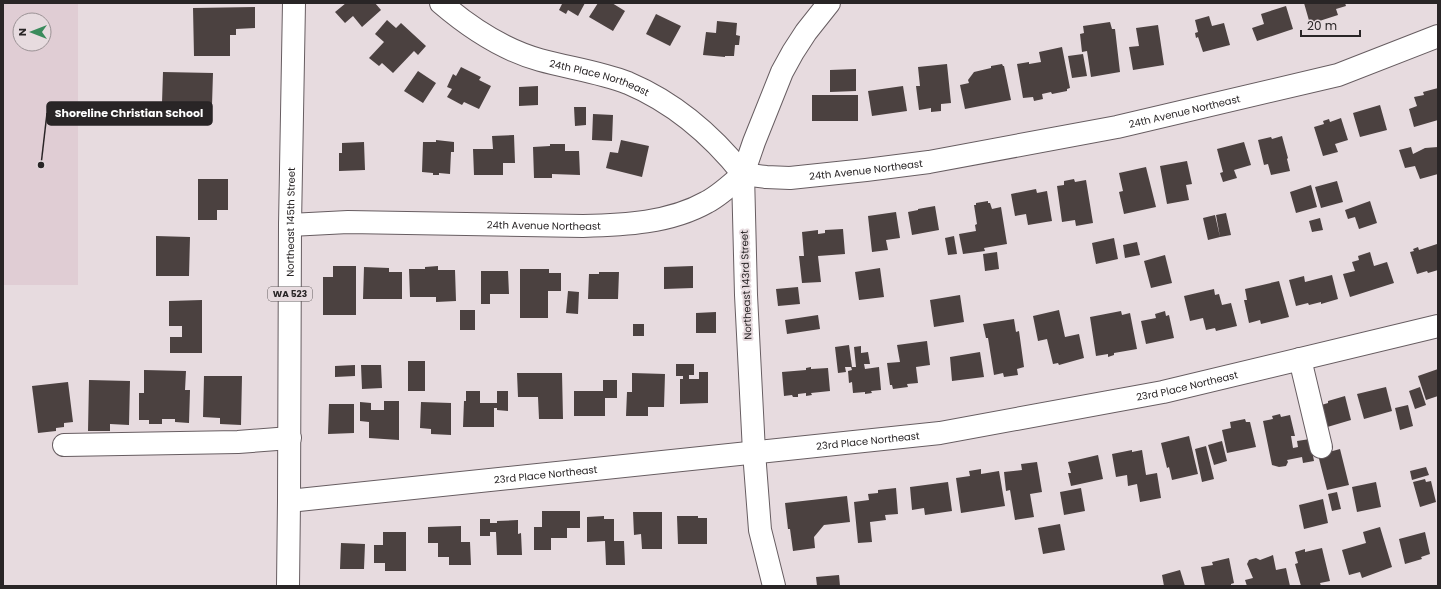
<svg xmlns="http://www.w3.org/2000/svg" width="1441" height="589" viewBox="0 0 1441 589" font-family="Poppins,sans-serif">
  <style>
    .built { fill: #e0cdd4; fill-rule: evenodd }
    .building { fill: #4b4140 }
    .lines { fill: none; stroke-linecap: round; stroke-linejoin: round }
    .minor-casing { stroke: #675d61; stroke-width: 24 }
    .major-casing { stroke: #675d61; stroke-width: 24 }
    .minor { stroke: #fff; stroke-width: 22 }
    .major { stroke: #fff; stroke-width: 22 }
    .labels { text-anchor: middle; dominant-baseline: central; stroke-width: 4; stroke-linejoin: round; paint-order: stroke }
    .shield { fill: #e7dbdf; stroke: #625c5e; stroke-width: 1 }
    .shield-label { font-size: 9px; font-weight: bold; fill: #292526 }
    .street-label { font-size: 10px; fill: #292526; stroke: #e7dbdf }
    .leader { fill: none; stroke: #292526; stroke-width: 1.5 }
    .callout-dot { fill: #292526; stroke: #e7dbdf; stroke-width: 1.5 }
    .callout { fill: #292526; stroke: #292526; stroke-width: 1.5 }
    .callout-label { font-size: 11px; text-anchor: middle; font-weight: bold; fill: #fff }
  </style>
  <rect width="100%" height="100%" fill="#e7dbdf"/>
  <!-- built -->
  <path class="built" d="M3,4H78V285H3ZM20,20H44V44H20Z"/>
  <!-- building -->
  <path class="building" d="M346,3H375L381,10L362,27L353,16L345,23L335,12Z
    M560,3H585L578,16L568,10L566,14L559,10L562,4Z
    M598,3H612L625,11L613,31L589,17Z
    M1304,3H1345L1346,6L1336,9L1338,15L1310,24Z
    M1286,6L1293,29L1257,41L1252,28L1264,24L1261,14Z
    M255,7V28L236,29V35H230V56H194L193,8Z
    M656,14L681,26L670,46L646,34Z
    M1209,16L1212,26L1224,23L1230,45L1203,52L1198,37L1196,38L1195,33L1198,32L1195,20Z
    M387,20L396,28L401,23L426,46L418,55L414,51L393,73L382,63L379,66L369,58L384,42L375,34Z
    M717,21L737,23L736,35L740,36L739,45H735L734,56H725V57L703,55L706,32L716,33Z
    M1110,22L1112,29H1115L1120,72L1091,77L1087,51L1082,52L1080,34L1084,33L1083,26Z
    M1158,25L1164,65L1133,70L1129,47L1139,46L1136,28Z
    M1062,47L1070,88L1067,89V91L1052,94L1051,92L1042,94L1043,99L1034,101L1033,97L1023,98L1017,64L1029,62V64L1041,62L1039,52Z
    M1083,54L1087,76L1072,78L1068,56Z
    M947,64L951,103L941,104V111L931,112V108L919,110L916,86H920L918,67Z
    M1002,64L1003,66H1004L1011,100L965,109L960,85L969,83L968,80L974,72L991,68V66Z
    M461,67L481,77L479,80L491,86L479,109L464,102L462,105L447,97L452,89L447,87L453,74L456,76Z
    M856,69V91L830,92V70Z
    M418,71L436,83L423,103L404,91Z
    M163,72L213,73L212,105L162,103Z
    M538,86V105L519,106V87Z
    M903,86L907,111L872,116L868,91Z
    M1438,88V120L1414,127L1409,109L1417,106L1414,97L1424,95L1423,92Z
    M812,95H858V121H812Z
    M1380,105L1387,130L1360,137L1353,113Z
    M574,107H586V125L575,126Z
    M593,114L613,115L612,141L592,140Z
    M1341,118L1348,140L1335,144L1338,152L1323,156L1314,127L1324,124L1323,121L1329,119L1330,122Z
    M514,135L515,163H503V175H474L473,149H493L492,136Z
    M1282,136L1288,158L1287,159L1290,171L1271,175L1268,164L1264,165L1258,140L1271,137L1272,139Z
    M436,140L454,142V152H451L450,174L439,173V175H433V173L422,172L423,142H436Z
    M621,140L649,146L642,177L606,168L610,152L618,153Z
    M364,142L365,170L339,171V153H342V143Z
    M1244,142L1251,165L1234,170L1237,178L1223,182L1220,173L1223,172L1217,149Z
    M550,144H565V151H579L580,175L552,174V178H534L533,147L550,146Z
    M1411,147L1413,154L1425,148L1438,147V174L1420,179L1415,166L1405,168L1399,150Z
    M1187,161L1192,184L1186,185L1189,200L1167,204L1160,166Z
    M1146,167L1156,207L1124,214L1119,192L1123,191L1119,173Z
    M198,179H228V210H217V220H198Z
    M1074,179L1075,182L1086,180L1093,223L1076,226L1075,220L1062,222L1057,186L1064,185V181Z
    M1337,181L1343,202L1321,208L1315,187Z
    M1311,185L1317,207L1296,213L1290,192Z
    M1036,189L1037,193L1047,191L1052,221L1028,225L1026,214L1015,216L1011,194Z
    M988,201V203H990L992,209L1001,207L1007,244L984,248L985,251L963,254L959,234L976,231L975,225L977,224L974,205H976V203Z
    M1370,201L1377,223L1359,229L1355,217L1348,219L1345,210Z
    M935,206L939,230L912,235L908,212L918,210V209Z
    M896,212L900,238L886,240L888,250L872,252L868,216Z
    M1226,213L1231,235L1220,237L1216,215Z
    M1215,215L1220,237L1208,240L1203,218Z
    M1320,218L1323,230L1312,232L1309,221Z
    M843,229L845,254L818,256L821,282L802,283L799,256H804L802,232L818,230V234L825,233V230Z
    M156,236L190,237L189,276H156Z
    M954,236L957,254L948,255L945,238Z
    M1114,238L1118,259L1096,264L1092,243Z
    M1137,242L1140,255L1125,258L1123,245Z
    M1437,244L1438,270L1428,273L1427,271L1417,274L1410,252L1414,251L1413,249L1418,247L1419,250Z
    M997,252L999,269L985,271L983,254Z
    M1370,252L1374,266L1387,262L1394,283L1350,297L1343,274L1355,271L1352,262L1359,260L1358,256Z
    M1165,255L1172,283L1151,288L1144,261Z
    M333,266H356V315H323V277H333Z
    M438,266V270H455L456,301L436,302V297H410L409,269H425V267Z
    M693,266V288L664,289V267Z
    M364,267L389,268V272H402V299H363Z
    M880,268L884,297L859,300L855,272Z
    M520,269H549V273H561V291H548V318H520Z
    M481,271H508L509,294H490V304H481Z
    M599,272H619L618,299H588L589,274H599Z
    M1332,275L1338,299L1321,304V302L1309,305L1308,303L1296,306L1289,280L1304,276L1305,282Z
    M1279,281L1289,317L1261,324L1260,320L1249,323L1244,300H1247L1245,289Z
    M798,287L800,304L778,306L776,289Z
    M1214,289L1215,295L1219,294L1222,305L1231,303L1237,326L1216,331L1215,328L1206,330L1203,318L1190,321L1184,296Z
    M568,291L579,292L578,314L566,313Z
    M960,295L964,322L934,327L930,300Z
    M202,300V353H170V337H182V326H169V301Z
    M460,310H475V330H460Z
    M1059,310L1065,337L1079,334L1084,358L1059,365L1058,363L1053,364L1047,339L1038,341L1033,316Z
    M1121,311L1122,315L1130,313L1137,349L1114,353V355L1108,357V354L1096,356L1090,317Z
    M1165,311L1166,316L1169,315L1174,338L1146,344L1141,321L1156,318L1155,314Z
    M716,312V333H696V313Z
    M818,315L820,329L787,334L785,320Z
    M1014,319L1016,332L1019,331L1024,367L1017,369L1018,375L1004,377L1003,373L994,375L988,338H986L983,324Z
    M633,324H644V336H633Z
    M927,341L930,365L916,367L918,383L907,384L908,387L893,389L892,385H890L887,363L900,362L897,345Z
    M849,345L852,367H845L846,372L838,373L835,347Z
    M861,346V353L868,352L870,364H864L865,369L879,367L881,390L871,391L872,393L865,394V392L853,393L852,382L849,383L848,371L852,370L851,367H856L854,347Z
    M980,352L984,377L952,381L950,357Z
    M408,361H425V391H408Z
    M676,364H694V375H689V379H699V372H708V403L680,404V379H683V376H676Z
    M355,365V376L335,377V366Z
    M361,365H381L382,388L362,389Z
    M811,367V369L828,368L830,391L811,393L812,395L806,396V393L798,394V397H793L792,395L784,396L782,372L806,370V368Z
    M1438,369V396L1426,400L1418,376Z
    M144,370L186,371L185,390H190L189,423L175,422V419H162V424H149V420H139V393H144Z
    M517,373H562L563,419H539L538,397H518Z
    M632,373L665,374L664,407H648V416H626L627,392H632Z
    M204,376H242L241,425L220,424V418L203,417Z
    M89,380L130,381L129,425L110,424V431H88Z
    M603,380H617V398H605V416H574V391H603Z
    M68,382L73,422L64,423V427L56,428V431L38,433L32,386Z
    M1386,387L1392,411L1364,419L1357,394Z
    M1420,387L1426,405L1415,409L1409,391Z
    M466,391H480V403H497V391H508V411L497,410V408H494V427H463L464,401H466Z
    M1345,396L1351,420L1324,428L1318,406L1328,403V401Z
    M384,401H399V440L369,438V422L360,421V402L371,403V410H384Z
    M421,402L451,403V435L431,434V429L420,428Z
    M329,404H354V433L328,434Z
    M1408,405L1413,426L1400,430L1395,408Z
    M1280,414L1281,417L1290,415L1295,436H1291L1293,448L1298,447L1297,441L1310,439L1314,461L1303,463L1302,457L1287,460L1288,462L1286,466L1279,467L1272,465L1263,421L1273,419L1272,416Z
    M1245,419L1246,422H1250L1256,447L1227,453L1222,430L1231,428L1230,422Z
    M1189,436L1198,474L1172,480L1169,467L1167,468L1161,443Z
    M1222,441L1227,461L1214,465L1208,445Z
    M1206,446L1214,479L1202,482L1195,449Z
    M1340,449L1349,485L1327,490L1318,455Z
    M1132,450V452L1142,450L1146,475L1157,473L1161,498L1140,502L1137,484L1128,486L1127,475L1116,477L1112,454Z
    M1098,455L1103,479L1071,486L1068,473H1071L1068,462Z
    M1037,462L1042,492L1030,494L1034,517L1015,520L1010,490L1006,491L1004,472L1022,470L1021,464Z
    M1426,467L1429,475L1412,480L1410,471Z
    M981,469V474L999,471L1005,506L961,513L956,478L970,476L969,471Z
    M1425,479L1426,482L1431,481L1436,502L1420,507L1413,482Z
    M948,482L952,511L925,515L924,508L912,510L910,487Z
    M1376,482L1381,507L1357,512L1352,487Z
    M896,488L898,514L885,515L886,520L870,522L872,542L858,543L854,502L869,500L868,494L878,493V490Z
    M1081,488L1085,511L1064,515L1060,492Z
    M1337,492L1341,509L1332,511L1328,494Z
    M847,496L850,522L824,525L814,537L815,548L793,551L790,529H788L785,503Z
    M1323,499L1328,523L1304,529L1299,505Z
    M542,511H580V528H567V538H551V550H534V527H542Z
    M633,512H662V549H642L641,534L634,535Z
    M604,516V519H614V541H624L625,565H606L605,541L587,542V517Z
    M677,516H698V518H707V544H678Z
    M480,519H490V523H497V521L518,520V534L521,533L522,555H497L496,532H490V536H480Z
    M1060,524L1065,550L1043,554L1038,528Z
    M461,526V542H470L471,565H449V557H438V543H428V527Z
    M1380,527L1392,567L1362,578L1360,572L1349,575L1342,550L1366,543L1363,532Z
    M383,532H406V571H385V563H374V545H383Z
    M1425,532L1430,554L1421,557L1422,559L1405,564L1399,539Z
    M341,543L365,544L364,569H340Z
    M1322,548L1330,581L1320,583L1321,586H1301L1295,564L1298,563L1295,552L1305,549V552Z
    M1273,555L1276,570L1286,568L1290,586H1247L1245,580L1253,578L1247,564L1249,560L1256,558L1260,560Z
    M1229,558L1234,583L1231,584V586H1205L1201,567L1213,565L1212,562Z
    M1180,570L1185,586H1164L1162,575Z
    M839,575L840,586H817L816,577Z"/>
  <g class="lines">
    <defs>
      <g id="minor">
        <path id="s1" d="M441,3C469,27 504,50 540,60C569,68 600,72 628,83C675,103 712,135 743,174"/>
        <path id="s2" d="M290,225L348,222L583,226C624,225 670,223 707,202C720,195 732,184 743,174L766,177L790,178L866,170L929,162L1117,127L1338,75L1438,36"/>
        <path d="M1300,359L1321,447"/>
        <path d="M64,445L238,442L290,438"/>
        <path id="s3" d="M289,501L940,433L1163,392L1438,326"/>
        <path d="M774,586L760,530L754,452L746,295L743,174L754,142L782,72L793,52L806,32L829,3"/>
      </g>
      <g id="major">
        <path id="s4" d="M288,586L289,501L290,225L294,3"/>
      </g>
    </defs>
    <!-- minor casing -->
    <use href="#minor" class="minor-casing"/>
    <!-- major casing -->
    <use href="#major" class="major-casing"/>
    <!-- minor -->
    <use href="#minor" class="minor"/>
    <!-- major -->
    <use href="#major" class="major"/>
  </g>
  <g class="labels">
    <!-- shield labels -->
    <rect class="shield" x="268" y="287" width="44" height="14" rx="3"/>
    <g class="shield-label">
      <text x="290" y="294">WA 523</text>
    </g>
    <!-- street labels -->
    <g class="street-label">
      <text stroke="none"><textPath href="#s1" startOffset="177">24th Place Northeast</textPath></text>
      <text stroke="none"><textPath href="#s2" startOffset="914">24th Avenue Northeast</textPath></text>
      <text stroke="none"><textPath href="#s2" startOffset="590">24th Avenue Northeast</textPath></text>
      <text stroke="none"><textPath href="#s4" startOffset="364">Northeast 145th Street</textPath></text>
      <text stroke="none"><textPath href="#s2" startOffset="254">24th Avenue Northeast</textPath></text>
      <text transform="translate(746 285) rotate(-92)">Northeast 143rd Street</text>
      <text stroke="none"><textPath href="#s3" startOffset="906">23rd Place Northeast</textPath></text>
      <text stroke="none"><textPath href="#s3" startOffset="582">23rd Place Northeast</textPath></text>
      <text stroke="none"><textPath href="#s3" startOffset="258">23rd Place Northeast</textPath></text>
    </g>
  </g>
  <!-- callouts -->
  <path class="leader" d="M41 165L47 113"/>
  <circle class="callout-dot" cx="41" cy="165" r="4"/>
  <rect class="callout" x="47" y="102" width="165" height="23" rx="4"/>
  <g class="callout-label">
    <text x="129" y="117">Shoreline Christian School</text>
  </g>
  <!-- border -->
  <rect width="1441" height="589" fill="none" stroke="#292526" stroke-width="8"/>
  <!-- north arrow -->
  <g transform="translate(32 32) rotate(270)"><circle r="19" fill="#e7dbdf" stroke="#9b9295"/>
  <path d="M0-3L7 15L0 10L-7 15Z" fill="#3a8b5c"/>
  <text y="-6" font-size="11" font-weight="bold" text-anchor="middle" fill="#292526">N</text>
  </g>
  <!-- scale -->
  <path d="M1301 30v6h59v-6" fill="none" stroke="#292526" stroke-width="2"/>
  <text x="1307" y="30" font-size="12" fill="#292526" stroke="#e7dbdf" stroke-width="3" paint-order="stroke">20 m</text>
</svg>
